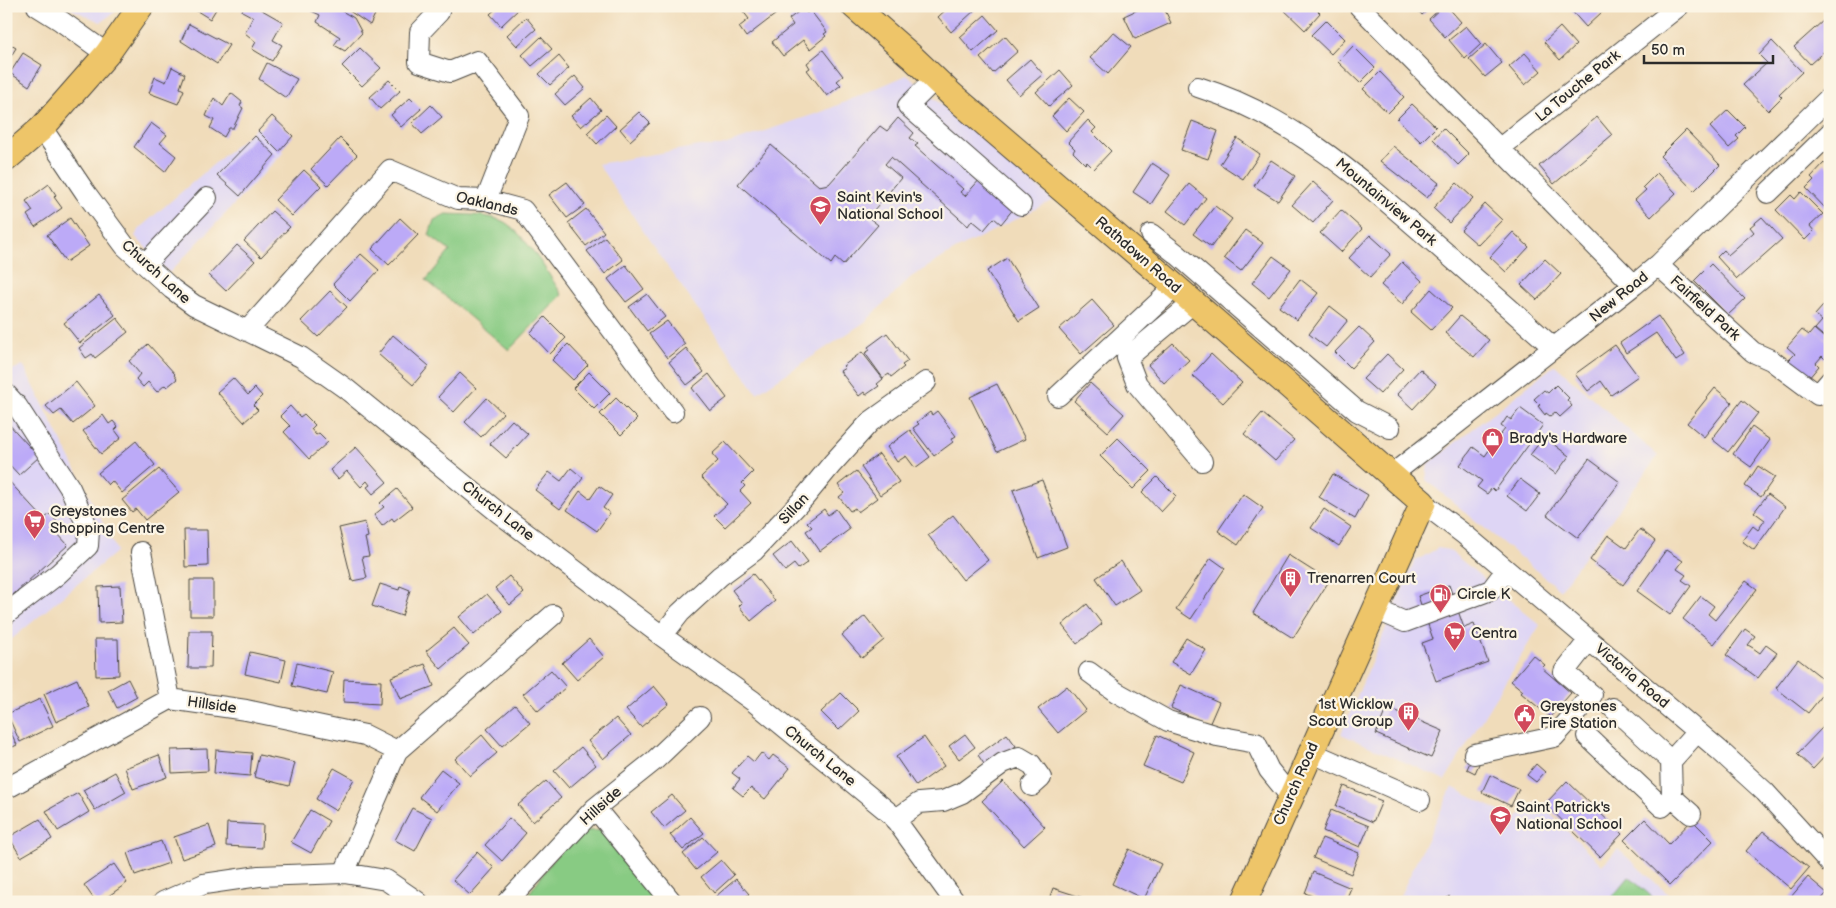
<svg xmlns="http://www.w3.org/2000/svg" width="1836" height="908" viewBox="0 0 1836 908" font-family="'Balsamiq Sans',sans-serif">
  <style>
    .built { fill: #ded5f5 }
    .green { fill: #88cb83; stroke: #5a7b57 }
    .building { fill: #bcaaf7 }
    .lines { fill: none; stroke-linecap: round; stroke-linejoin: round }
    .minor-casing { stroke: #494640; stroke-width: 22 }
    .major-casing { stroke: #494640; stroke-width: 27 }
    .minor { stroke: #fff; stroke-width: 20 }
    .major { stroke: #eec569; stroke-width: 25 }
    .labels { text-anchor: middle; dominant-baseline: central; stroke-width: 4.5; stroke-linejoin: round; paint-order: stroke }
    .street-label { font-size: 15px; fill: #2b2b2b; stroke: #fcf5e5 }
    .poi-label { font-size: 15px; fill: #2b2b2b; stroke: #fcf5e5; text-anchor: start }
  </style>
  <rect width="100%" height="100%" fill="#fcf5e5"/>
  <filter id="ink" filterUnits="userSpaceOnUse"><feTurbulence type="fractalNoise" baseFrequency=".02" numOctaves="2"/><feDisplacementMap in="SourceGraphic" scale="10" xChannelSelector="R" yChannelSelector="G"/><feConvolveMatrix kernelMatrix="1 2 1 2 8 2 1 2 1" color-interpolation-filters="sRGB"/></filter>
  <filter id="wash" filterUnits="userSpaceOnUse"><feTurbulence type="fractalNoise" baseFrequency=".0096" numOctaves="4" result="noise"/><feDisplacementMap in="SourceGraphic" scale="20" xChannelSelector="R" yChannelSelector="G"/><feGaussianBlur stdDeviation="1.12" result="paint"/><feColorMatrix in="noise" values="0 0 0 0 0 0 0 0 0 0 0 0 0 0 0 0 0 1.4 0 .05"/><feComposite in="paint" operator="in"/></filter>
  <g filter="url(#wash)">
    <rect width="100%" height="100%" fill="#f0dcba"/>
    <!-- built -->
    <path class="built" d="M64,6H119L115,12L101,22Z
      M907,75L1053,200L955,250L911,277L865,322L757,393L658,253L598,164L700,146H721L824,111Z
      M257,127L284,152L169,273L135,236L142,226Z
      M23,365L117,551L6,644V373Z
      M1555,365L1658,456L1560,590L1426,480L1428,464Z
      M1438,548L1449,550L1540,625L1445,780L1341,734L1414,562Z
      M1452,787L1515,819L1537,801L1602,865L1618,849L1677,902H1397Z"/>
    <!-- green -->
    <path class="green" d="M446,214C464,215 483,214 500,220C521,227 550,276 562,295L509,350L426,280L450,251L429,235L434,220Z
      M607,830L664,902H523L554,858L583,831Z
      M1629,877L1658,902H1608Z
      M1692,893L1705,902H1681Z"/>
    <g id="blocks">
      <!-- building -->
      <path class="building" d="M189,6H218L210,19Z
        M244,6H255L283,22L273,40L282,45L272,61L252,49L256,42L245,33L253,17L242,11Z
        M301,6H333L354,18L362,33L345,51L334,45L340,37L317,22L320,15Z
        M350,6H379L370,25L348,10Z
        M499,6H518L520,8L501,26L490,14Z
        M739,6H770L776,14L746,37L739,27L749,19Z
        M950,6H972L975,10L951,32L938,17Z
        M1146,6H1163L1171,23L1135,39L1124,16Z
        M1280,6H1313L1320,13L1305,30Z
        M1415,6H1432L1422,15Z
        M1443,6H1447L1461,22L1445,37L1429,19Z
        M1572,6H1597L1602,12L1586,27L1570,9Z
        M803,8L807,13L810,10L827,32L824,34L826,36L810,49L803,40L783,56L772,42L793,25L789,19Z
        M985,15L998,30L973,52L960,37Z
        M526,17L536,29L517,46L507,35Z
        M1326,20L1345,39L1331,54L1311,35Z
        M1824,20L1830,26V46L1810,64L1794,47Z
        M189,24L229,45L217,64L181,41Z
        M1466,26L1481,44L1465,59L1449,40Z
        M1560,27L1576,45L1560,60L1544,42Z
        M1113,32L1131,47L1108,74L1090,58Z
        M1005,36L1018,51L993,73L980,58Z
        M541,37L552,49L532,66L522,55Z
        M1772,41L1802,72L1779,94L1782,97L1768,111L1743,85L1767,63L1759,55Z
        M6,42L16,48L6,64Z
        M1486,44L1502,63L1485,77L1469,59Z
        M1353,46L1375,68L1360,83L1338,62Z
        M360,48L381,68L362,86L342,66Z
        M823,50L843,76L837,81L841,85L827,96L807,70L810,68L807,63Z
        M23,53L42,65L29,86L10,73Z
        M1525,53L1541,71L1525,85L1509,67Z
        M559,56L569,68L550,85L539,74Z
        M1030,59L1043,74L1019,95L1006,80Z
        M267,63L297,79L286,98L259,79Z
        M172,67L185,74L180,88L184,90L178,104L149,93L155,77L166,82Z
        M1060,70L1073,85L1049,106L1036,92Z
        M1380,72L1404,97L1388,113L1363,89Z
        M575,76L585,88L565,105L555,94Z
        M389,80L400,91L380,109L370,97Z
        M231,93L242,102L240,106L243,108L233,128H229L224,137L210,128L214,120L206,116L214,98L223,106Z
        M410,98L421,109L401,127L391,115Z
        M591,98L601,110L581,127L571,116Z
        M1069,98L1084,112L1066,131L1052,116Z
        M1412,104L1436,127L1421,142L1397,119Z
        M431,105L442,117L422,134L412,123Z
        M1728,110L1745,127L1736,136L1739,139L1729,148L1710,127Z
        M639,112L650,123L630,141L620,129Z
        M606,115L616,126L597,144L587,133Z
        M272,116L293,136L279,152L258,131Z
        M1597,117L1612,135L1554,184L1539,166Z
        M898,118L914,133L910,138L918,144L915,146L963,189L960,192L965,196L981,178L1014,208L1001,224L994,218L984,230L972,220L968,226L891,157L885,164L901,178L868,217L878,225L843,265L835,258L831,264L738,184L771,145L819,186L829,184L880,126L887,131Z
        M1088,120L1096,128L1092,132L1111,151L1094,169L1087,162L1085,164L1073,152L1075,149L1068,142Z
        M1192,121L1218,131L1208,159L1181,150Z
        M151,123L167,135L160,143L176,156L165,172L134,147Z
        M1443,128L1469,154L1458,165L1433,139Z
        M1686,130L1720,165L1694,191L1660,156Z
        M255,136L275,155L240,196L217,175Z
        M340,138L357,155L328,185L311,169Z
        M1237,138L1260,154L1243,179L1220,164Z
        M1393,146L1439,183L1427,198L1380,161Z
        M1271,160L1295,176L1278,201L1254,186Z
        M1152,163L1170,175L1151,204L1133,192Z
        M1824,163L1830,169V208L1827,210L1806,188L1814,180L1811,177Z
        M304,170L321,186L292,216L275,200Z
        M1657,173L1676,193L1651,217L1635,200L1646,190L1643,187Z
        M567,182L585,205L567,218L549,195Z
        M1313,182L1333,200L1313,223L1292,205Z
        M1457,183L1473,198L1449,223L1433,208Z
        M49,184L56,195L54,197L62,208L35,227L27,215L33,211L26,201Z
        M1189,184L1206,198L1185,225L1167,211Z
        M1801,192L1823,214L1810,226L1814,231L1805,240L1776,210L1791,195L1795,199Z
        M1485,204L1502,220L1478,245L1461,230Z
        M1215,206L1232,219L1211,247L1193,234Z
        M586,209L604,232L586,246L568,223Z
        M1341,210L1362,229L1341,252L1320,233Z
        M272,211L290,227L261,257L244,241Z
        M1762,217L1782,239L1737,279L1717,257L1724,250L1728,255L1754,232L1750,227Z
        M70,218L89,246L66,262L47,235Z
        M400,218L418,235L389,265L372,249Z
        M1245,230L1263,243L1241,271L1224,258Z
        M1513,232L1529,247L1506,272L1490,257Z
        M1370,235L1391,254L1370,277L1349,258Z
        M605,237L623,260L605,274L587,251Z
        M237,245L255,261L226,291L209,275Z
        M361,254L379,270L350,301L333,284Z
        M1273,256L1291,269L1269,297L1252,283Z
        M1007,258L1039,308L1019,321L987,271Z
        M1545,259L1561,274L1537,300L1521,285Z
        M1402,262L1422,281L1402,304L1381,285Z
        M1711,264L1745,299L1728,315L1694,281Z
        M626,265L644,289L626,302L608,279Z
        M1300,279L1318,293L1297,320L1279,307Z
        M1431,289L1452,308L1431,330L1411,312Z
        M330,291L347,307L318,337L301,321Z
        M647,294L665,317L647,331L629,307Z
        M99,295L115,315L80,343L64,323Z
        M1830,298V342L1815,329L1822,321L1815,315Z
        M1092,300L1114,325L1081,354L1059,329Z
        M1330,306L1348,320L1326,347L1309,334Z
        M1460,316L1489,340L1474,357L1445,333Z
        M1658,316L1685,355L1676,361L1656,333L1626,353L1620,343Z
        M545,317L566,338L550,354L530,333Z
        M117,318L128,332L95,358L92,354L86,358L79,348Z
        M667,321L685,344L667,358L649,334Z
        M1359,327L1375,342L1351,368L1335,352Z
        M1814,329L1830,343V353L1825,359L1822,356L1816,363L1819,366L1808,379L1788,361L1795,354L1787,347L1802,330L1809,335Z
        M887,333L908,361L902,365L904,367L891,377L889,374L883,378L865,353L870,350L868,347Z
        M393,335L429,366L413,385L378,354Z
        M1173,343L1189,360L1164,383L1148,365Z
        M148,344L175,374L174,375L177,379L167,387L165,385L157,392L148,382L143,387L136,379L140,374L129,361Z
        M568,344L588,365L573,380L552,360Z
        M1615,345L1638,376L1611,395L1601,381L1588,391L1575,374Z
        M686,348L704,372L687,385L669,362Z
        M862,352L883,379L877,384L879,386L866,395L864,392L859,396L840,371L845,368L843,366Z
        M1211,354L1242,383L1223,403L1192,375Z
        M1387,354L1403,369L1380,394L1363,379Z
        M1420,369L1436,384L1413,409L1397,394Z
        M589,372L610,393L594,409L573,388Z
        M460,373L476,388L454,412L438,397Z
        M709,374L727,398L710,411L692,388Z
        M233,378L248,395L255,388L262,396L253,405L258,410L244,422L217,392Z
        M76,382L95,406L73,424L61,410L54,415L46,406Z
        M1090,383L1124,414L1108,432L1074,401Z
        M997,384L1025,439L997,452L970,397Z
        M1556,385L1569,398L1567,400L1572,406L1560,417L1555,412L1550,416L1546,413L1545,415L1538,406L1540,405L1534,399L1544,390L1548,393Z
        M1715,388L1732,402L1704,437L1687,423Z
        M487,398L503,413L481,437L465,422Z
        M616,398L637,419L621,435L600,414Z
        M1742,400L1758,413L1728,452L1712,439Z
        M290,406L300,417L304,414L315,425L311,429L316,435L319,433L328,442L309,459L284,432L290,426L280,416Z
        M1520,408L1543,425L1495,491L1492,488L1487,494L1477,487L1482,481L1460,465L1473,447L1485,456L1492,446L1488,443L1494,435L1498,438L1505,429L1501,426L1507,417L1511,420Z
        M937,411L956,436L951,439L953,442L934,456L913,428L919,424L917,422L930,412L932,415Z
        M1262,413L1294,440L1275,461L1244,434Z
        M103,415L109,424L113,421L118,427L115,430L121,438L101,454L83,431Z
        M512,420L528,434L506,458L490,444Z
        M6,421L39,457L19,475L6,461Z
        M1752,427L1770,440L1751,467L1733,454Z
        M910,430L930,457L915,468L906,456L897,462L887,447Z
        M1544,437L1569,456L1556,474L1530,455Z
        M1118,438L1151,471L1133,489L1100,456Z
        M136,441L155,465L122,493L112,481L108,485L98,473Z
        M725,442L753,472L742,483L745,486L740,491L751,503L725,527L714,516L727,504L701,477L718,461L712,454Z
        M356,447L387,482L373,494L367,487L370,485L367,481L361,487L347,471L338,479L330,470Z
        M879,454L899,482L880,495L861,467Z
        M1589,459L1620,482L1578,538L1547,515Z
        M1758,466L1775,477L1761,497L1745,486Z
        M571,468L583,478L560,509L535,490L549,472L561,481Z
        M159,469L179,492L145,520L136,509L132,512L122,500Z
        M856,471L877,498L858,512L855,508L850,511L839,497L844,493L838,485Z
        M1333,474L1368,495L1355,519L1319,497Z
        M1157,477L1176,496L1161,512L1142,492Z
        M6,478L44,519L50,514L62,527L56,532L68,545L6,601Z
        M1520,479L1540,494L1527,511L1507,496Z
        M1042,480L1067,547L1038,558L1013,490Z
        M599,486L612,495L603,508L610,513L597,531L567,510L580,491L590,499Z
        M397,489L412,507L394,521L392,518L382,526L374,515L384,507L380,503Z
        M1243,494L1263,508L1238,545L1218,531Z
        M1768,494L1785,507L1754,550L1742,541L1753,526L1758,530L1765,520L1754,512Z
        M824,509L828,515L836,509L850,529L820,551L806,531L812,527L807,522Z
        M1324,509L1351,527L1339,546L1311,528Z
        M953,515L988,560L963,580L928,535Z
        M365,522L368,537L365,538L369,556L362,557L367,578L352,581L339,528Z
        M1640,529L1655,541L1623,585L1590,560L1608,535L1626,548Z
        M184,530H207L208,566L185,567Z
        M792,541L808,562L798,569L794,564L785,571L773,556Z
        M1666,550L1683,561L1677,569L1686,575L1682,580L1691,586L1670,615L1637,591Z
        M1288,555L1329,581L1293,638L1253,613Z
        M1211,558L1225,568L1191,619L1176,609Z
        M1121,561L1140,590L1115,606L1096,578Z
        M753,574L775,601L751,621L739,606L742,603L732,590Z
        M509,576L524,593L510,605L495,588Z
        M190,580H213V616H190Z
        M1746,581L1757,589L1714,644L1683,619L1701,596L1714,606L1708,614L1715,620Z
        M380,584L399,590L400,586L410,590L402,616L372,606Z
        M1449,585L1464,628L1474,624L1488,662L1436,681L1422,643L1433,639L1418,596Z
        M120,586L122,622L99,623L98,587Z
        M487,594L502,611L474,635L459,617Z
        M1087,604L1102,624L1077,644L1062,625Z
        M865,616L884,640L862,658L842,635Z
        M454,628L469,645L441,669L426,651Z
        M1745,629L1755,636L1748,645L1753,648L1760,653L1766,645L1777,653L1758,678L1726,655Z
        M189,631H212L211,668H188Z
        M1186,638L1206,650L1191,674L1171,662Z
        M95,639H118L119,675L96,676Z
        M589,639L604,657L577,680L562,663Z
        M250,652L286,660L281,682L245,674Z
        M1533,655L1545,665L1542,668L1571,693L1550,717L1521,693L1523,691L1511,681Z
        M1798,659L1830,684V686L1808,713L1776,688Z
        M297,663L333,672L327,694L292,686Z
        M425,664L434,686L400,699L391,677Z
        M551,670L566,687L538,711L523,694Z
        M77,679L89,707L56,722L44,694Z
        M128,679L137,697L117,708L108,690Z
        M344,679L381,681L380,704L343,702Z
        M1181,685L1219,702L1209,725L1171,708Z
        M654,686L669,704L641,727L626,710Z
        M1067,686L1086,710L1058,733L1038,709Z
        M841,693L859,711L839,730L821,712Z
        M40,699L53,726L20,742L7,714Z
        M515,705L530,723L502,746L487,729Z
        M1387,707L1443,731L1431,758L1376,734Z
        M616,718L631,735L603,759L588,741Z
        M6,723L17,745L6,750Z
        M1823,727L1830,733V751L1813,769L1797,754Z
        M965,734L975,747L959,759L949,746Z
        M1007,734L1016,746L986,767L978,755Z
        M482,735L497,753L470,776L455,759Z
        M1157,735L1194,752L1181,782L1143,766Z
        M924,737L944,766L916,786L896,757Z
        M581,747L596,765L569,788L554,771Z
        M207,749L208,771L172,773L171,750Z
        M216,750L252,753L250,776L214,773Z
        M761,753L769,760L773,755L790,768L765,799L751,788L743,796L733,788L740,779L732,773L747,756L754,762Z
        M159,755L167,777L133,789L125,768Z
        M259,755L295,763L289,786L254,777Z
        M1471,760L1479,764L1475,773L1467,769Z
        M1536,764L1545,772L1536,782L1527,775Z
        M334,768L354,779L336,811L316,799Z
        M441,769L459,783L437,811L419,797Z
        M115,772L126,792L95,810L83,790Z
        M1490,775L1519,789L1511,806L1482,792Z
        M546,781L561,798L533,822L518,805Z
        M1003,781L1045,827L1024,846L982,801Z
        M1567,781L1622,834L1600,857L1545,804Z
        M1344,786L1382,801L1373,822L1336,806Z
        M78,793L89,812L58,831L46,811Z
        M672,795L685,810L664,828L651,812Z
        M412,808L432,818L415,851L395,840Z
        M310,810L329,821L311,853L291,842Z
        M1331,810L1369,826L1360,847L1323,831Z
        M690,817L704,833L683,850L670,835Z
        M509,818L526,833L502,861L485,845Z
        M40,819L52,839L21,857L9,837Z
        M1645,819L1669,844L1692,820L1713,841L1670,885L1624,840Z
        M227,823L263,825L262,848L226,846Z
        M209,825L216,847L182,859L174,837Z
        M1763,831L1809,868L1791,889L1746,851Z
        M703,837L717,852L696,870L683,854Z
        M1322,838L1359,853L1351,874L1313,858Z
        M161,841L169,863L135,875L127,853Z
        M1129,849L1161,864L1144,899L1112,884Z
        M477,852L494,868L470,895L453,880Z
        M721,860L734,875L714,893L701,877Z
        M114,864L127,883L100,902H96L84,885Z
        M1313,872L1351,888L1345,902H1327L1305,893Z
        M1808,877L1827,893L1819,902H1795L1790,898Z
        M736,879L749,894L740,902H720L715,897Z
        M1053,888L1093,901V902H1048Z
        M1449,896L1455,902H1443Z"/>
    </g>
  </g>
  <g filter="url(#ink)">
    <use href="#blocks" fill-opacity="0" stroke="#494640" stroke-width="1"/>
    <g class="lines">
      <defs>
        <path id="minor" d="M37,6L61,21L107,54
          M435,6L439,12L420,32L419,62L450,72L477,61L519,116L486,200
          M1359,6L1634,285
          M935,79L908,106L1021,205
          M1198,87C1288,115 1353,172 1423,233C1467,271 1511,310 1554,348
          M42,128L85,192L125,246L172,289L194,305L301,357L345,388L499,513L662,636L753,701L892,815L955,902
          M1500,148L1679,6
          M1768,193L1830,133
          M1151,234L1178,255L1357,411L1390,428
          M145,264L207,198
          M1658,265L1753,352L1771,360L1818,395L1830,381
          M1193,303L1127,358L1137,384L1202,461
          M247,331L390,170L458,199L486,200L523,210L673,412
          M6,394L17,406L70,488L89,530L88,546L58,574L6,614
          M1058,396L1175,287
          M1390,476L1634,285L1658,265L1830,97
          M1423,503L1465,535L1719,750L1765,792L1830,863
          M141,552L170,699
          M1375,609L1405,622L1491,590L1506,570
          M662,636L680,613L720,576L754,551L804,498L832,464L870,422L926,382
          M1089,672L1116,692L1168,721L1217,736L1256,743L1269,770L1291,797
          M1587,736L1662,807L1672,797L1671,761L1613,708
          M397,751L553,615
          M1310,752L1420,800
          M1474,754L1554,737L1592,695L1564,672L1589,640
          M1671,761L1697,732
          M11,786L170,699L246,710L365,735L397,751L344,873
          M1672,797L1691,814
          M595,808L672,902
          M895,820L919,803L943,801L962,793L1003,763L1019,757L1031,764L1041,778L1032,786
          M163,902L204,884L259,876L344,873L386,880L418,902
          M507,902L595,808L654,761L700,717"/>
        <path id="major" d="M854,6L911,56L952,95L1163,276L1423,503L1244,902
          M6,159L42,128L107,54L141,6"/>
      </defs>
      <!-- minor casing -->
      <use href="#minor" class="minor-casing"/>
      <!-- major casing -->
      <use href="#major" class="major-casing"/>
      <!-- minor -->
      <use href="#minor" class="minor"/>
      <!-- major -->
      <use href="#major" class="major"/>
    </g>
  </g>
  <!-- icons -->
  <defs>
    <symbol id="school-pin" viewBox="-11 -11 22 30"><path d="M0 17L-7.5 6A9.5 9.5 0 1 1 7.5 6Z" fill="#d1495b" stroke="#fcf5e5"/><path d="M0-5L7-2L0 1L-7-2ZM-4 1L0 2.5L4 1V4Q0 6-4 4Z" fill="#fff"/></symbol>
    <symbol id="shop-pin" viewBox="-11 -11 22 30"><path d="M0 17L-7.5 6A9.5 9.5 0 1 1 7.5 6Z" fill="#d1495b" stroke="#fcf5e5"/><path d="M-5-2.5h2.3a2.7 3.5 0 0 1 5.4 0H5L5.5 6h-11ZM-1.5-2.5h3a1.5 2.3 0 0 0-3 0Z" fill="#fff"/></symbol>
    <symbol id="supermarket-pin" viewBox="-11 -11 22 30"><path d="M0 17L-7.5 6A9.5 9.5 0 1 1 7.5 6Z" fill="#d1495b" stroke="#fcf5e5"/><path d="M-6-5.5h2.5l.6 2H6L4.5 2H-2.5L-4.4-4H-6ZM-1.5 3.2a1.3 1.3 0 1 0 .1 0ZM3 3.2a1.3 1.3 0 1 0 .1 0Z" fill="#fff"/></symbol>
    <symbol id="building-pin" viewBox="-11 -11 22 30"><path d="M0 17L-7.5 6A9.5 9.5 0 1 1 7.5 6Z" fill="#d1495b" stroke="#fcf5e5"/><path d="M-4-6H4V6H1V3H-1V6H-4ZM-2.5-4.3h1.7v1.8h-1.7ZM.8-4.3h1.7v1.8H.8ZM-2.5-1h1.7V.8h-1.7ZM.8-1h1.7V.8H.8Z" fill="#fff"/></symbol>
    <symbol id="fuel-pin" viewBox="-11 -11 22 30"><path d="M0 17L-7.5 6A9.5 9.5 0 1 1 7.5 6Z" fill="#d1495b" stroke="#fcf5e5"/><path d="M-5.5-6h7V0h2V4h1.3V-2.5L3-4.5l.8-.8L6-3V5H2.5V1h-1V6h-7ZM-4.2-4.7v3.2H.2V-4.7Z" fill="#fff"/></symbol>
    <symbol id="civic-pin" viewBox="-11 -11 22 30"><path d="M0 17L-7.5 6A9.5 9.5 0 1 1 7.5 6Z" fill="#d1495b" stroke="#fcf5e5"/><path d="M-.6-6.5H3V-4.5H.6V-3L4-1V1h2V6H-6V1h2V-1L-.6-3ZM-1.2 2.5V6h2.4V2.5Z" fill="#fff"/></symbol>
  </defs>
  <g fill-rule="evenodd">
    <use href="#school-pin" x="808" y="194" width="25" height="34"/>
    <use href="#shop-pin" x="1480" y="426" width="25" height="34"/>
    <use href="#supermarket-pin" x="22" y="508" width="25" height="34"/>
    <use href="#building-pin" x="1278" y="566" width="25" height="34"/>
    <use href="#fuel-pin" x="1428" y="582" width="25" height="34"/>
    <use href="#supermarket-pin" x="1442" y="620" width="25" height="34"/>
    <use href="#building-pin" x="1396" y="700" width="25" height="34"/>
    <use href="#civic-pin" x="1512" y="702" width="25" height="34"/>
    <use href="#school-pin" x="1488" y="804" width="25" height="34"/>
  </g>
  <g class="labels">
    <!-- street labels -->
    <g class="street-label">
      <text transform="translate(1578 86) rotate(-39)">La Touche Park</text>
      <text transform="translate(1386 202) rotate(40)">Mountainview Park</text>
      <text transform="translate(487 204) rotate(13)">Oaklands</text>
      <text transform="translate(1138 255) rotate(41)">Rathdown Road</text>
      <text transform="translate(156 272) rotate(42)">Church Lane</text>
      <text transform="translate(1619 297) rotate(-39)">New Road</text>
      <text transform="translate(1705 308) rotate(42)">Fairfield Park</text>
      <text transform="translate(794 509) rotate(-47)">Sillan</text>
      <text transform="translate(498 511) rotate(38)">Church Lane</text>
      <text transform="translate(1632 676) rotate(40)">Victoria Road</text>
      <text transform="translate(212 705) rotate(8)">Hillside</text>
      <text transform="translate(820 756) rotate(39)">Church Lane</text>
      <text transform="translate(1296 784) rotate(-66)">Church Road</text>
      <text transform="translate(601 806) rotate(-42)">Hillside</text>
    </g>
    <!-- poi labels -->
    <g class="poi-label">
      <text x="837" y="197">Saint Kevin's<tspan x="837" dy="17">National School</tspan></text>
      <text x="1509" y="438">Brady's Hardware</text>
      <text x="50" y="511">Greystones<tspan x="50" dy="17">Shopping Centre</tspan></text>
      <text x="1307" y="578">Trenarren Court</text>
      <text x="1457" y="594">Circle K</text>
      <text x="1471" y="633">Centra</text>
      <text x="1393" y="704" text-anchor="end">1st Wicklow<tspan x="1393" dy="17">Scout Group</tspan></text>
      <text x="1540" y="706">Greystones<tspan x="1540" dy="17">Fire Station</tspan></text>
      <text x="1516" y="807">Saint Patrick's<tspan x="1516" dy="17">National School</tspan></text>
    </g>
  </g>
  <!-- margin -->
  <rect width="1836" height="908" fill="none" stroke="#fcf5e5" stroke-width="25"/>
  <!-- scale -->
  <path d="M1644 55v8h129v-8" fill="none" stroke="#2b2b2b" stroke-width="2.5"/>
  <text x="1651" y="55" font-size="15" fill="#2b2b2b" stroke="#fcf5e5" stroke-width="4" paint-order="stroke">50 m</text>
</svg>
